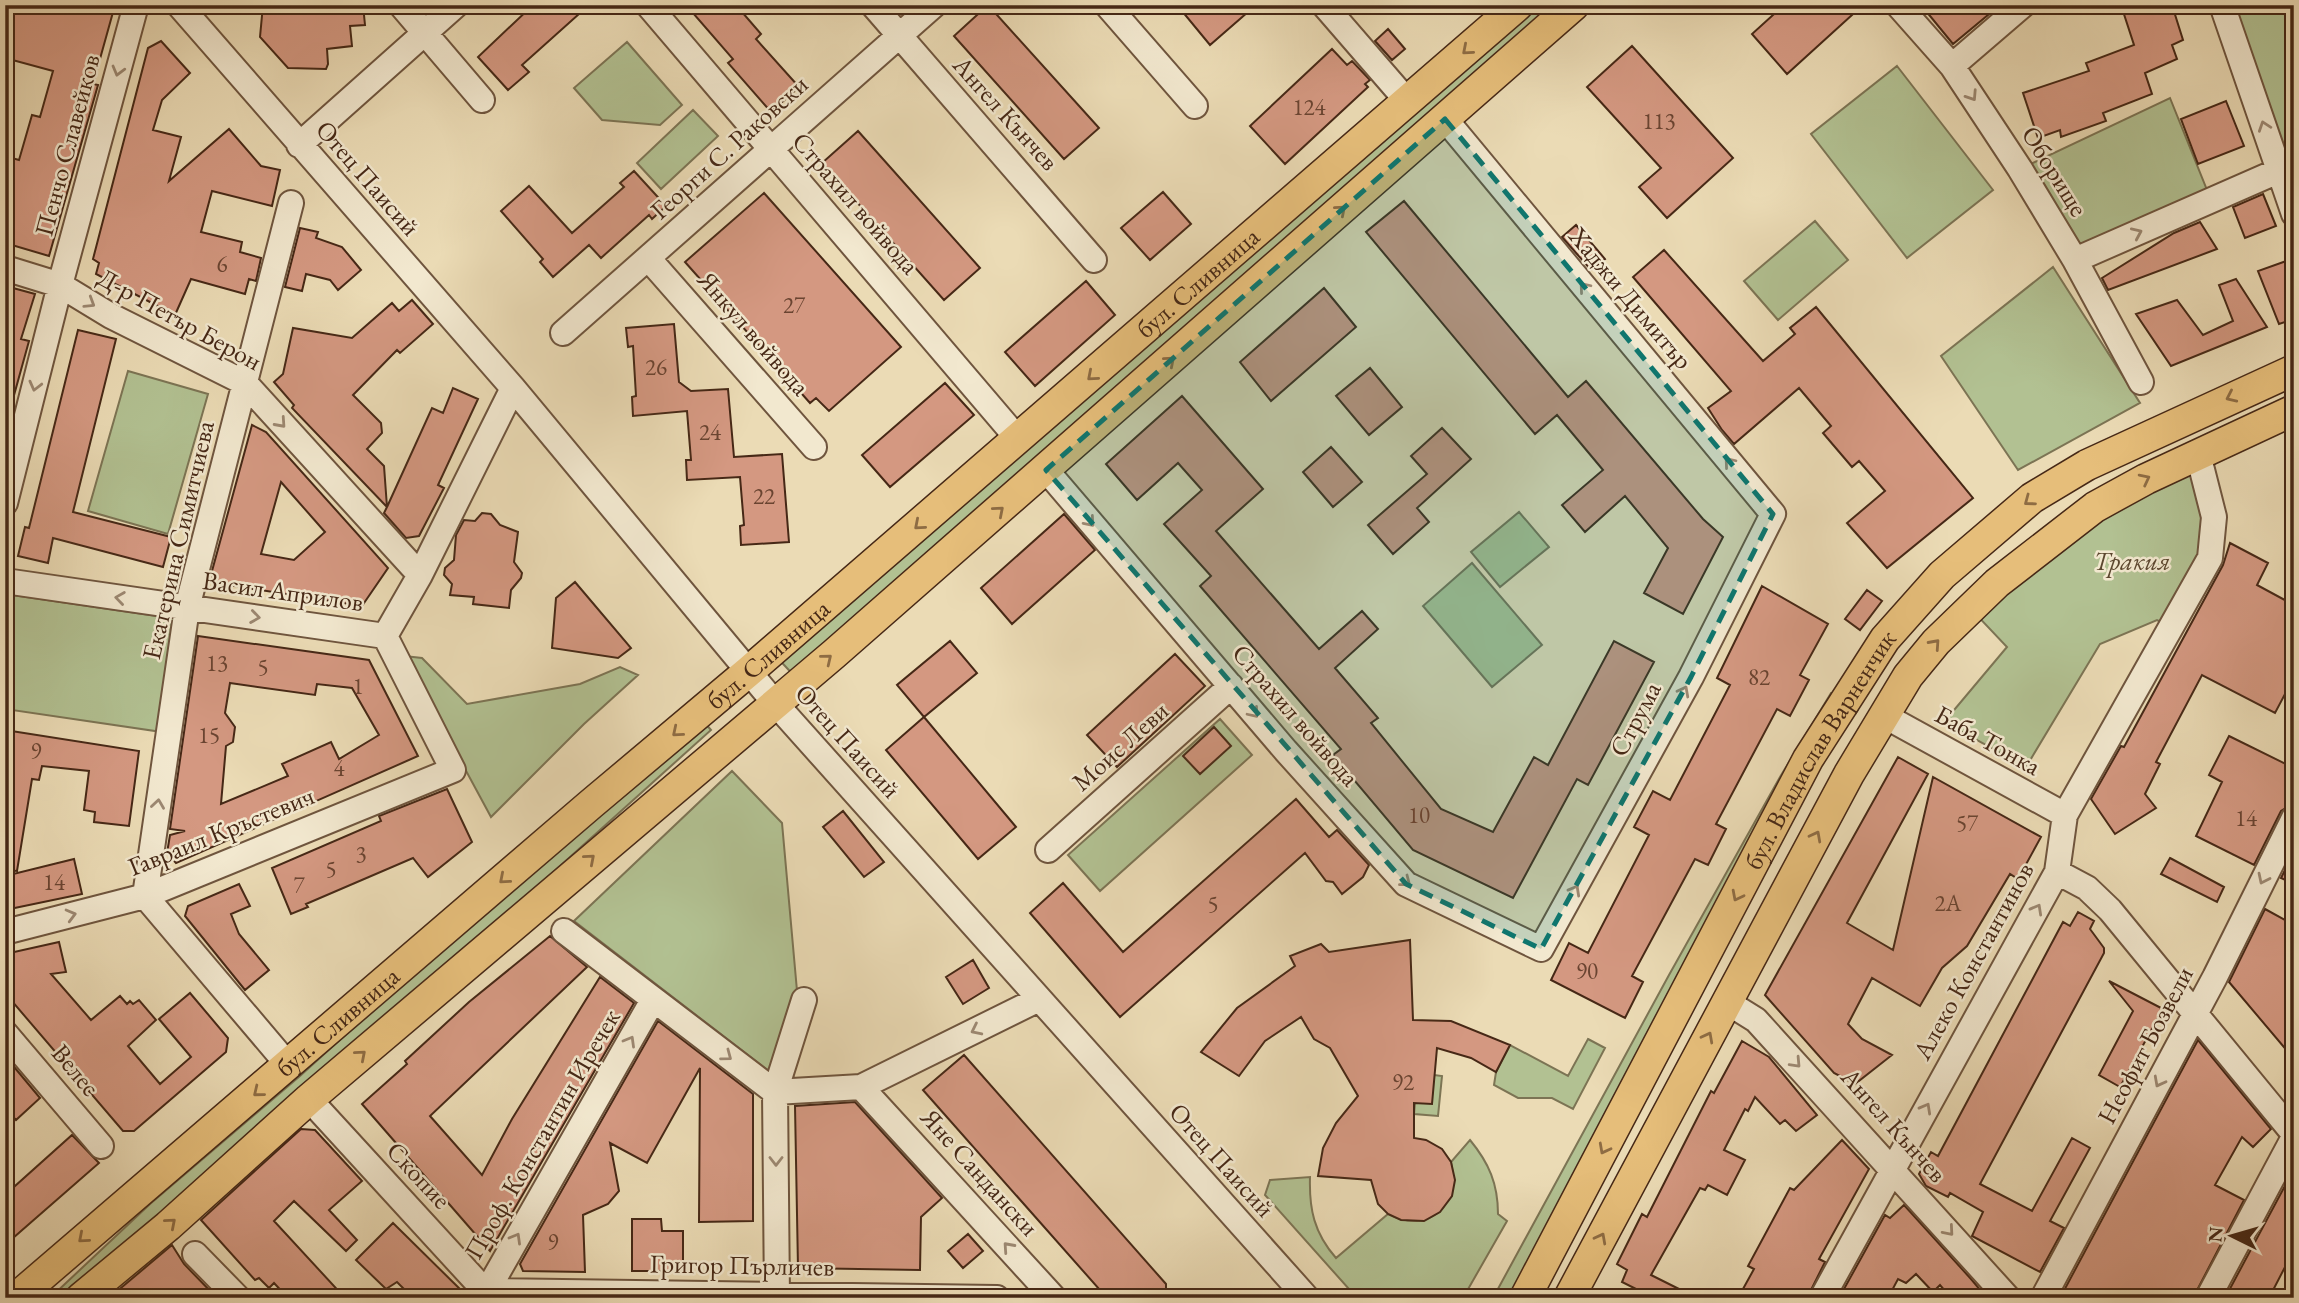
<svg xmlns="http://www.w3.org/2000/svg" width="2299" height="1303" viewBox="0 0 2299 1303" font-family="'EB Garamond',serif">
  <style>
    .green { fill: #b2c192; stroke: #7c7454; stroke-width: 2 }
    .building { fill: #d49881; stroke: #462816; stroke-width: 2; fill-rule: evenodd }
    .lines { fill: none; stroke-linecap: round; stroke-linejoin: round }
    .minor-casing { stroke: #6f553e; stroke-width: 28 }
    .major-casing { stroke: #462816; stroke-width: 33 }
    .minor { stroke: #f2e8cf; stroke-width: 24 }
    .major { stroke: #e6be7a; stroke-width: 30 }
    .oneway { stroke: #8e6c43 }
    .oneway2 { stroke: #9c8872 }
    .marked { fill: #0f766e; fill-opacity: 0.2; stroke: #0f766e; stroke-width: 5; stroke-dasharray: 14 9; stroke-linejoin: round }
    .labels { text-anchor: middle; dominant-baseline: central; stroke-width: 5; stroke-linejoin: round; paint-order: stroke }
    .number-label { font-size: 23px; fill: #6a4431 }
    .street-label { font-size: 26px; fill: #462816; stroke: #f2e8cf }
    .park-label { font-size: 26px; font-style: italic; fill: #5c472f; stroke: #f2e8cf }
  </style>
  <rect width="100%" height="100%" fill="#ebdbb5"/>
  <filter id="stains"><feTurbulence type="fractalNoise" baseFrequency=".00286" numOctaves="4"/><feColorMatrix values="0 0 0 0 .2 0 0 0 0 .09 0 0 0 0 .02 0 0 0 .5 -.17"/></filter>
  <radialGradient id="worn" r=".72"><stop offset=".6" stop-color="#630" stop-opacity="0"/><stop offset="1" stop-color="#630" stop-opacity=".3"/></radialGradient>
  <!-- green -->
  <path class="green" d="M1517,5H1573L799,681L772,652Z
    M2222,5H2284L2294,33V164L2279,170Z
    M627,42L682,105L660,125L602,120L574,88Z
    M1897,66L1993,190L1907,258L1811,134Z
    M2170,98L2211,200L2075,260L2020,169Z
    M693,110L718,136L661,189L637,163Z
    M1815,221L1848,260L1778,320L1744,281Z
    M2053,267L2140,403L2018,470L1941,356Z
    M128,371L208,394L168,534L88,511Z
    M2198,454L2214,517L2171,627L2157,620L2100,644L2026,767L1944,722L2007,647L1970,608Z
    M1519,512L1549,547L1500,587L1471,552Z
    M1472,563L1542,645L1492,687L1423,606Z
    M5,594L178,619L162,732L5,709Z
    M404,656L422,658L467,704L580,684L620,667L638,675L584,724L491,817Z
    M1831,693L1838,694L1517,1298H1493L1669,975L1780,777Z
    M698,715L711,730L460,956L66,1298H50L150,1204L300,1076Z
    M1220,719L1252,755L1100,891L1068,855Z
    M732,771L782,823L797,991L770,1072L574,921Z
    M1588,1039L1605,1048L1573,1109L1552,1098H1518L1494,1085L1496,1072L1510,1045L1568,1076Z
    M1434,1075L1442,1076L1438,1116L1414,1114L1415,1103Z
    M1470,1140C1489,1163 1498,1184 1498,1214L1507,1221L1463,1298H1357L1265,1195L1270,1180L1310,1177C1309,1209 1314,1233 1336,1258L1388,1214C1430,1235 1460,1205 1451,1162Z"/>
  <!-- building -->
  <path class="building" d="M5,5H115L93,84L98,85L49,256L5,243V156L19,160L32,115L40,117L53,71L5,58Z
    M263,5H363L365,25L350,26L352,46L327,49L328,64L326,69L288,68L260,37Z
    M533,5H589L522,65L529,72L508,90L478,57Z
    M686,5H736L761,34L756,39L799,87L771,112L728,63L733,59Z
    M988,5L1099,128L1064,159L954,36Z
    M1177,5H1256L1210,45Z
    M1784,5H1863L1787,74L1752,34Z
    M1921,5H2000L1953,44Z
    M2121,5H2172L2183,40L2172,45L2177,59L2145,73L2152,94L2103,113L2106,121L2061,137L2060,130L2038,138L2023,93L2089,71L2086,63L2134,45Z
    M1388,29L1405,49L1392,60L1375,41Z
    M161,41L190,73L162,100L153,130L181,137L169,181L229,129L261,166L280,170L272,206L212,191L201,232L242,242L240,252L261,258L256,281L249,279L245,294L191,279L175,315L96,274L99,263L93,259L148,48Z
    M1632,46L1733,158L1667,218L1639,187L1661,168L1587,87Z
    M1332,49L1347,65L1352,61L1370,80L1365,84L1368,87L1285,164L1250,126Z
    M2226,101L2244,146L2198,164L2181,119Z
    M858,131L980,268L944,300L822,163Z
    M634,171L666,206L652,219L649,215L601,258L589,245L553,277L540,262L543,259L501,211L529,186L572,233L624,187L620,183Z
    M1163,192L1191,224L1150,260L1121,228Z
    M764,193L901,347L829,411L816,398L810,403L685,262Z
    M2263,194L2276,226L2245,238L2233,207Z
    M1404,201L1568,397L1586,381L1703,519L1723,537L1683,614L1644,593L1668,548L1625,496L1585,532L1562,505L1603,470L1557,415L1535,434L1366,232Z
    M2200,222L2217,249L2108,290L2102,278L2174,233Z
    M1576,225L1605,259L1591,270L1562,237Z
    M300,228L318,232L316,238L342,247L361,270L338,290L330,280L306,274L302,291L285,287Z
    M1664,250L1763,361L1795,334L1790,328L1816,307L1973,498L1887,568L1847,523L1885,491L1859,461L1852,467L1823,433L1831,426L1799,388L1734,444L1722,430L1708,408L1731,391L1633,277Z
    M2289,260L2294,273V319L2279,324L2258,271Z
    M2236,279L2267,327L2171,366L2136,314L2177,300L2203,335L2233,321L2219,285Z
    M1086,281L1115,315L1035,386L1005,352Z
    M13,288L35,294L21,339L29,341L11,406L5,405V300L9,301Z
    M1324,288L1356,327L1271,401L1240,362Z
    M412,300L433,324L400,353L397,350L353,395L381,423L382,433L367,449L384,466L387,507L432,408L443,413L453,388L478,399L438,485L444,488L419,536L406,538L384,513L387,507L292,408L294,405L274,382L283,374L293,328L352,338L392,303L399,311Z
    M674,324L679,382L691,391L728,389L734,457L782,454L789,542L741,545L740,526L744,525L740,477L687,480L686,460H691L687,411L633,416L632,397L636,396L633,346L628,347L626,328Z
    M78,330L116,339L73,512L171,537L163,567L53,538L48,563L18,556L25,527L29,528Z
    M1370,368L1402,407L1369,435L1336,396Z
    M945,383L974,415L890,487L862,455Z
    M1182,396L1263,489L1216,531L1319,649L1362,611L1378,629L1335,668L1378,718L1371,723L1441,809L1493,832L1534,757L1548,765L1614,641L1654,662L1588,785L1577,779L1513,898L1413,850L1333,755L1341,749L1200,586L1211,576L1164,524L1202,490L1178,463L1137,500L1106,464Z
    M252,425L266,432L388,568L362,606L209,582ZM281,482L325,532L294,560L261,554Z
    M1442,428L1471,459L1417,508L1429,522L1393,554L1368,525L1427,474L1411,456Z
    M1331,447L1362,482L1333,507L1303,472Z
    M482,513L491,514L500,525L518,532L514,562L522,573L521,578L511,590L509,608L473,604L474,597L450,595L452,584L444,575L445,568L454,560L456,535L464,520L475,521Z
    M1064,514L1095,550L1012,624L981,588Z
    M2230,543L2268,563L2257,585L2294,605V677L2275,713L2202,675L2156,762L2160,764L2145,794L2156,808L2115,834L2091,799L2121,746L2124,747L2223,565Z
    M575,582L631,648L618,658L552,648L556,598Z
    M1762,586L1828,624L1800,675L1809,680L1790,716L1777,709L1716,824L1726,829L1708,865L1695,859L1632,976L1643,982L1625,1018L1551,980L1569,943L1588,953L1649,835L1634,827L1653,791L1670,800L1730,685L1717,678Z
    M1867,590L1882,601L1860,630L1845,619Z
    M198,636L369,660L418,756L176,863L167,853L170,835L185,831L170,829ZM230,683L315,695L317,684L352,688L379,735L339,759L331,742L282,764L288,776L221,804L226,746L233,742L235,727L225,713Z
    M950,641L977,673L924,717L897,685Z
    M1175,654L1205,686L1117,767L1087,735Z
    M924,717L1016,827L978,859L886,750Z
    M1214,727L1231,746L1200,774L1183,756Z
    M5,730L139,751L129,826L94,822L95,812L84,810L89,771L42,766L39,780L32,779L17,871L5,870Z
    M2229,736L2294,768V803L2281,811L2254,865L2196,836L2222,782L2209,775Z
    M1898,757L1928,774L1847,923L1893,950L1933,777L2041,837L2018,879L2010,874L1967,946L1942,968L1920,1006L1872,978L1848,1024L1862,1039L1892,1055L1855,1084L1834,1073L1765,995Z
    M447,789L472,842L428,877L413,858L306,904L308,907L291,914L272,868L381,821L379,816Z
    M1296,799L1329,837L1337,830L1369,865L1363,877L1342,894L1333,882L1326,881L1305,853L1120,1017L1030,913L1063,883L1123,952Z
    M843,811L884,862L864,877L823,827Z
    M2294,852V884L2281,878Z
    M2170,858L2224,887L2217,902L2161,874Z
    M74,859L82,894L5,910V876Z
    M239,884L250,906L231,914L239,934L269,970L245,990L185,916L188,906Z
    M2265,909L2294,925V1059L2229,982Z
    M2078,912L2094,921L2090,929L2104,948V953L1980,1184L2032,1211L2072,1138L2090,1148L2050,1221L2064,1228L2040,1272L1972,1236L1983,1212L1950,1193L1948,1197L1926,1186L1919,1174L1931,1152L1938,1156L2063,922L2070,926Z
    M550,936L587,967L430,1116L482,1175L512,1119L600,977L634,1003L490,1251L362,1104L407,1064L405,1061L469,1002Z
    M1410,940L1413,1020L1451,1021L1510,1045L1496,1072L1471,1058L1437,1048L1432,1104L1414,1103V1138L1426,1140L1442,1149L1451,1162L1455,1180L1452,1196L1440,1212L1424,1221L1401,1220L1388,1214L1378,1204L1371,1180L1318,1176L1323,1148L1336,1123L1358,1096L1330,1048L1314,1039L1301,1017L1265,1041L1239,1076L1201,1052L1237,1008L1295,966L1290,956L1321,944L1329,952Z
    M59,942L66,972L51,974L91,1020L120,996L127,1004L130,1001L133,1004L139,1000L156,1020L128,1046L160,1084L191,1057L159,1019L190,993L228,1038L226,1052L134,1131H123L5,993V954Z
    M973,960L989,988L963,1004L946,977Z
    M2109,981L2163,1009L2120,1087L2099,1075L2133,1011Z
    M658,1021L753,1094V1221L699,1222L700,1068L647,1163L610,1143L619,1191L608,1204L583,1215L585,1272L523,1271L520,1264Z
    M2198,1040L2271,1129L2253,1147L2242,1137L2215,1185L2244,1200L2193,1298H2060Z
    M1742,1041L1769,1057L1817,1115L1796,1131L1785,1120L1780,1124L1755,1097L1748,1111L1745,1109L1724,1150L1745,1160L1727,1195L1708,1185L1705,1190L1700,1188L1651,1275L1697,1298H1654L1622,1282L1627,1270L1617,1264L1642,1214L1647,1217L1711,1091L1714,1093Z
    M964,1055L1166,1284V1298H1107L923,1090Z
    M5,1056L40,1098L16,1120L5,1108Z
    M855,1102L942,1198L921,1217L920,1270L798,1268L795,1106Z
    M301,1129L315,1130L362,1181L329,1210L357,1240L346,1251L294,1201L274,1221L345,1298H288L274,1283L269,1288L259,1278L255,1280L201,1220Z
    M72,1135L99,1163L5,1245V1195Z
    M1842,1140L1869,1169L1819,1259L1825,1262L1807,1298H1738L1754,1269L1748,1266L1790,1188L1794,1190Z
    M2294,1169V1272L2285,1267L2269,1298H2225Z
    M1904,1205L1971,1279L1987,1298H1951L1940,1285L1933,1292L1916,1274L1906,1283L1898,1279L1888,1298H1839L1885,1215L1890,1218Z
    M632,1219H661L662,1231H683V1271H632Z
    M393,1223L468,1297V1298H413L397,1282L386,1289L356,1260Z
    M968,1234L983,1251L963,1268L948,1251Z
    M172,1245L184,1264L217,1298H109Z"/>
  <g class="lines">
    <defs>
      <path id="minor" d="M179,5L513,388L774,702L1307,1298
        M401,5L482,100
        M648,5L1018,439
        M873,5L1094,260
        M1107,5L1195,106
        M1324,5L1408,102
        M1898,5L1952,66L2020,169L2075,260L2141,382
        M2222,5L2294,214
        M1952,66L2023,5
        M299,145L456,5
        M648,258L814,447
        M2075,260L2294,164
        M5,268L60,285L111,316L245,383L420,575
        M563,333L934,5
        M1046,470L1286,751L1406,884L1541,949L1691,677L1773,514L1445,119
        M5,503L60,285L136,5
        M5,581L385,636
        M385,636L420,575L513,388
        M1883,715L2065,815
        M1048,850L1231,686
        M2057,872L2087,888L2110,910L2294,1134
        M145,896L187,608L291,203
        M145,896L289,1066
        M564,931L775,1092L861,1087L1037,1000
        M5,932L145,896L453,770L385,636
        M1727,1002L1756,1020L2008,1298
        M5,1033L101,1146
        M861,1087L1054,1298
        M309,1099L485,1291L997,1298
        M195,1254L238,1298
        M483,1298L653,1000
        M777,1298L775,1092L804,1000
        M1822,1298L2057,872L2065,815L2210,558L2214,517L2198,454
        M2043,1298L2215,977L2294,818
        M2208,1298L2294,1137"/>
      <g id="major">
        <path id="s1" d="M16,1298L591,804L748,672L1518,5"/>
        <path d="M81,1298L168,1226L309,1099L834,654L1574,5"/>
        <path id="s2" d="M1525,1298L1808,759L1885,639L1942,575L2032,498L2087,465L2294,370"/>
        <path d="M1569,1298L1849,774L1908,676L1936,642L1997,583L2095,507L2146,479L2294,410"/>
      </g>
    </defs>
    <!-- minor casing -->
    <use href="#minor" class="minor-casing"/>
    <!-- major casing -->
    <use href="#major" class="major-casing"/>
    <!-- minor -->
    <use href="#minor" class="minor"/>
    <!-- major -->
    <use href="#major" class="major"/>
  </g>
  <!-- one-way arrows -->
  <defs><path id="oneway-chevron" d="M-2-3.5L2.5 0L-2 3.5" fill="none" stroke-width="1.6" stroke-linecap="round" stroke-linejoin="round" transform="scale(1.75)"/></defs>
  <g class="oneway">
    <use href="#oneway-chevron" transform="translate(1467 50) rotate(139)"/>
    <use href="#oneway-chevron" transform="translate(1341 210) rotate(-41)"/>
    <use href="#oneway-chevron" transform="translate(1170 361) rotate(-41)"/>
    <use href="#oneway-chevron" transform="translate(1092 376) rotate(139)"/>
    <use href="#oneway-chevron" transform="translate(2231 397) rotate(155)"/>
    <use href="#oneway-chevron" transform="translate(2145 479) rotate(-27)"/>
    <use href="#oneway-chevron" transform="translate(2029 501) rotate(143)"/>
    <use href="#oneway-chevron" transform="translate(999 511) rotate(-41)"/>
    <use href="#oneway-chevron" transform="translate(919 525) rotate(139)"/>
    <use href="#oneway-chevron" transform="translate(1935 644) rotate(-48)"/>
    <use href="#oneway-chevron" transform="translate(827 659) rotate(-39)"/>
    <use href="#oneway-chevron" transform="translate(677 732) rotate(140)"/>
    <use href="#oneway-chevron" transform="translate(1816 836) rotate(-62)"/>
    <use href="#oneway-chevron" transform="translate(590 859) rotate(-41)"/>
    <use href="#oneway-chevron" transform="translate(504 879) rotate(139)"/>
    <use href="#oneway-chevron" transform="translate(1737 896) rotate(117)"/>
    <use href="#oneway-chevron" transform="translate(1708 1037) rotate(-62)"/>
    <use href="#oneway-chevron" transform="translate(361 1055) rotate(-41)"/>
    <use href="#oneway-chevron" transform="translate(258 1092) rotate(141)"/>
    <use href="#oneway-chevron" transform="translate(1604 1149) rotate(118)"/>
    <use href="#oneway-chevron" transform="translate(171 1223) rotate(-41)"/>
    <use href="#oneway-chevron" transform="translate(83 1238) rotate(139)"/>
    <use href="#oneway-chevron" transform="translate(1601 1238) rotate(-62)"/>
  </g>
  <g class="oneway2">
    <use href="#oneway-chevron" transform="translate(118 71) rotate(105)"/>
    <use href="#oneway-chevron" transform="translate(1972 96) rotate(57)"/>
    <use href="#oneway-chevron" transform="translate(2264 126) rotate(-109)"/>
    <use href="#oneway-chevron" transform="translate(2137 233) rotate(-24)"/>
    <use href="#oneway-chevron" transform="translate(1584 287) rotate(-130)"/>
    <use href="#oneway-chevron" transform="translate(90 303) rotate(32)"/>
    <use href="#oneway-chevron" transform="translate(35 386) rotate(104)"/>
    <use href="#oneway-chevron" transform="translate(281 423) rotate(48)"/>
    <use href="#oneway-chevron" transform="translate(1729 462) rotate(-130)"/>
    <use href="#oneway-chevron" transform="translate(1090 522) rotate(49)"/>
    <use href="#oneway-chevron" transform="translate(120 598) rotate(-172)"/>
    <use href="#oneway-chevron" transform="translate(255 617) rotate(8)"/>
    <use href="#oneway-chevron" transform="translate(1684 691) rotate(-62)"/>
    <use href="#oneway-chevron" transform="translate(1254 713) rotate(50)"/>
    <use href="#oneway-chevron" transform="translate(158 804) rotate(-82)"/>
    <use href="#oneway-chevron" transform="translate(2263 879) rotate(116)"/>
    <use href="#oneway-chevron" transform="translate(1406 882) rotate(38)"/>
    <use href="#oneway-chevron" transform="translate(1575 890) rotate(-61)"/>
    <use href="#oneway-chevron" transform="translate(2037 909) rotate(-61)"/>
    <use href="#oneway-chevron" transform="translate(71 915) rotate(-15)"/>
    <use href="#oneway-chevron" transform="translate(976 1030) rotate(154)"/>
    <use href="#oneway-chevron" transform="translate(630 1041) rotate(-60)"/>
    <use href="#oneway-chevron" transform="translate(727 1056) rotate(37)"/>
    <use href="#oneway-chevron" transform="translate(1796 1063) rotate(47)"/>
    <use href="#oneway-chevron" transform="translate(2159 1082) rotate(118)"/>
    <use href="#oneway-chevron" transform="translate(1926 1108) rotate(-61)"/>
    <use href="#oneway-chevron" transform="translate(776 1161) rotate(90)"/>
    <use href="#oneway-chevron" transform="translate(1949 1231) rotate(49)"/>
    <use href="#oneway-chevron" transform="translate(516 1238) rotate(-60)"/>
    <use href="#oneway-chevron" transform="translate(1008 1247) rotate(-132)"/>
  </g>
  <!-- marked area -->
  <path class="marked" d="M1445,119L1773,514L1691,677L1541,949L1406,884L1046,470Z"/>
  <g class="labels">
    <!-- number labels -->
    <g class="number-label">
      <text x="1309" y="107">124</text>
      <text x="1659" y="121">113</text>
      <text x="222" y="264">6</text>
      <text x="794" y="305">27</text>
      <text x="656" y="367">26</text>
      <text x="710" y="432">24</text>
      <text x="764" y="496">22</text>
      <text x="217" y="663">13</text>
      <text x="263" y="667">5</text>
      <text x="1759" y="677">82</text>
      <text x="358" y="686">1</text>
      <text x="209" y="735">15</text>
      <text x="36" y="751">9</text>
      <text x="339" y="768">4</text>
      <text x="1419" y="815">10</text>
      <text x="2246" y="818">14</text>
      <text x="1967" y="823">57</text>
      <text x="361" y="854">3</text>
      <text x="331" y="869">5</text>
      <text x="54" y="882">14</text>
      <text x="299" y="885">7</text>
      <text x="1948" y="903">2А</text>
      <text x="1213" y="904">5</text>
      <text x="1587" y="971">90</text>
      <text x="1403" y="1082">92</text>
      <text x="553" y="1242">9</text>
    </g>
    <!-- street labels -->
    <g class="street-label">
      <text transform="translate(1006 113) rotate(48)">Ангел Кънчев</text>
      <text transform="translate(67 145) rotate(-75)">Пенчо Славейков</text>
      <text transform="translate(729 147) rotate(-42)">Георги С. Раковски</text>
      <text transform="translate(2055 171) rotate(58)">Оборище</text>
      <text transform="translate(368 178) rotate(49)">Отец Паисий</text>
      <text transform="translate(856 203) rotate(49)">Страхил войвода</text>
      <text stroke="none"><textPath href="#s1" startOffset="1558">бул. Сливница</textPath></text>
      <text transform="translate(1631 298) rotate(50)">Хаджи Димитър</text>
      <text transform="translate(180 319) rotate(29)">Д-р Петър Берон</text>
      <text transform="translate(754 333) rotate(49)">Янкул войвода</text>
      <text transform="translate(178 540) rotate(-77)">Екатерина Симитчиева</text>
      <text transform="translate(283 591) rotate(8)">Васил Априлов</text>
      <text stroke="none"><textPath href="#s1" startOffset="990">бул. Сливница</textPath></text>
      <text transform="translate(1296 715) rotate(49)">Страхил войвода</text>
      <text transform="translate(1635 719) rotate(-62)">Струма</text>
      <text transform="translate(1988 740) rotate(29)">Баба Тонка</text>
      <text transform="translate(848 741) rotate(48)">Отец Паисий</text>
      <text transform="translate(1120 746) rotate(-42)">Моис Леви</text>
      <text stroke="none"><textPath href="#s2" startOffset="623">бул. Владислав Варненчик</textPath></text>
      <text transform="translate(221 831) rotate(-22)">Гавраил Кръстевич</text>
      <text transform="translate(1973 961) rotate(-61)">Алеко Константинов</text>
      <text stroke="none"><textPath href="#s1" startOffset="424">бул. Сливница</textPath></text>
      <text transform="translate(2145 1045) rotate(-62)">Неофит Бозвели</text>
      <text transform="translate(76 1070) rotate(50)">Велес</text>
      <text transform="translate(1894 1125) rotate(48)">Ангел Кънчев</text>
      <text transform="translate(542 1134) rotate(-60)">Проф. Константин Иречек</text>
      <text transform="translate(1222 1160) rotate(48)">Отец Паисий</text>
      <text transform="translate(980 1172) rotate(48)">Яне Сандански</text>
      <text transform="translate(419 1175) rotate(47)">Скопие</text>
      <text transform="translate(742 1265) rotate(1)">Григор Пърличев</text>
    </g>
    <!-- park labels -->
    <g class="park-label">
      <text x="2132" y="561">Тракия</text>
    </g>
  </g>
  <!-- margin -->
  <rect width="2299" height="1303" fill="none" stroke="#ebdbb5" stroke-width="28"/>
  <rect x="7" y="7" width="2285" height="1289" fill="none" stroke="#462816" stroke-width="3.5"/>
  <rect x="14" y="14" width="2271" height="1275" fill="none" stroke="#462816" stroke-width="2"/>
  <!-- north arrow -->
  <g transform="translate(2232 1236) rotate(275)" stroke="#f2e8cf" stroke-width="5" paint-order="stroke">
  <path d="M0-5L12 26L0 18L-12 26Z" fill="#462816"/>
  <text y="-10" font-size="19" font-weight="bold" text-anchor="middle" fill="#462816">N</text>
  </g>
  <rect width="100%" height="100%" filter="url(#stains)"/>
  <rect width="100%" height="100%" fill="url(#worn)"/>
</svg>
